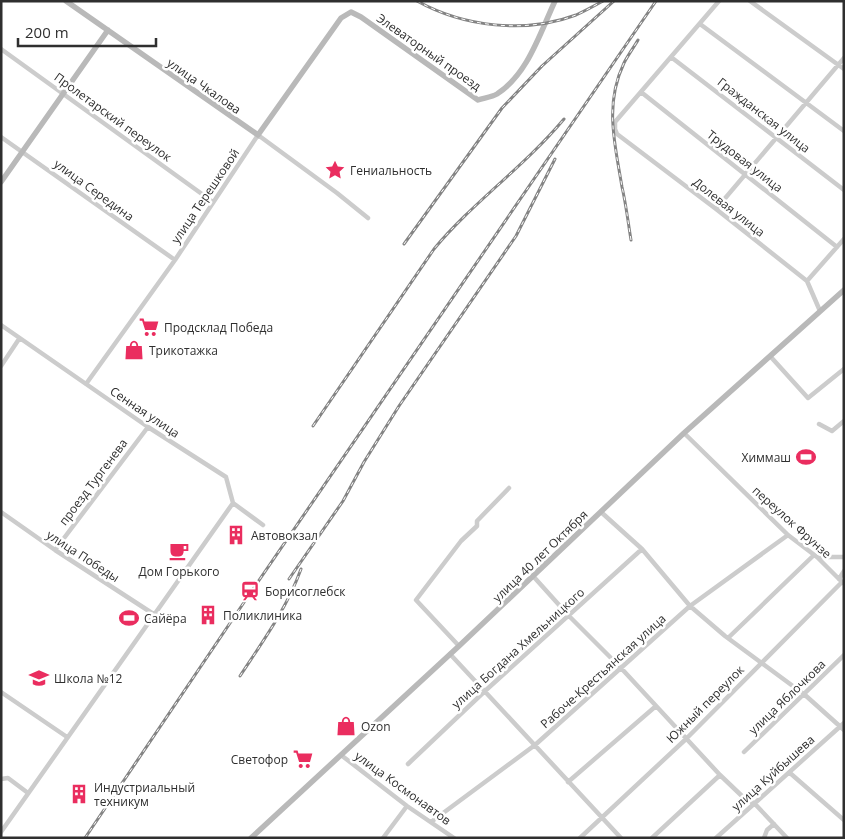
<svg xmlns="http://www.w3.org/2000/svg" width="845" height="839" viewBox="0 0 845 839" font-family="'Open Sans',sans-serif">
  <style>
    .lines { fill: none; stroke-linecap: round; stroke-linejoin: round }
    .street { stroke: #ccc; stroke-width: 4.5 }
    .secondary { stroke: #b9b9b9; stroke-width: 5.5 }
    .rail-casing { stroke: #848484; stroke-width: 3 }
    .rail { stroke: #fff; stroke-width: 1; stroke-dasharray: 4; stroke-linecap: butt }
    .labels { text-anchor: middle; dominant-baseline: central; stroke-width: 5; stroke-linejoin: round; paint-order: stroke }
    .street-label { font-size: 12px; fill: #2f2f2f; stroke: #fff }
    .poi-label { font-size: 12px; fill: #2f2f2f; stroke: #fff; text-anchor: start }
  </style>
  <rect width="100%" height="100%" fill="#fff"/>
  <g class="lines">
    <!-- street -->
    <path class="street" d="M719,1L615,122V129L617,134L716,209L807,281L820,311
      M750,1L844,69
      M700,24L844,131
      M1,49L213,202
      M671,57L844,190
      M641,92L837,247
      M1,137L175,260
      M716,209L844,58
      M807,281L844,239
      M1,325L148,427L226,477L233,503L263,525
      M770,356L808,398L844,369
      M1,366L19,339
      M86,384L175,260L258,135L337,193L368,218
      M819,424L832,431L844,421
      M684,433L788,535L817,557L843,583
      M1,512L55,550L155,615
      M601,512L642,549L690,606L725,636L805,695L844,730
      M55,550L148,427
      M817,557H844
      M533,576L569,616L621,668L720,775L743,797L755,804L787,838
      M839,579L844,571
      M728,638L814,555
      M459,646L416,600L461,541L477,526V521L509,488
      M450,654L621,838
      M1,692L67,737
      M744,752L844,655
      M341,755L407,806L454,838
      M408,764L485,691L642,549
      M790,773L844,820
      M1,779L8,778L28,793
      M568,782L656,706
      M431,822L535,745L690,606L788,535
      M1,832L233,503
      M383,838L407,806
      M580,838L686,739L842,582
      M652,838L720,775
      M716,838L844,723
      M764,838L767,830L774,824"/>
    <!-- secondary -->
    <path class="secondary" d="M66,1L258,135L341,18L351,12L361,17L478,100C484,98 492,97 497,94C528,74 540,33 555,1
      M1,182L108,30
      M251,838L459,646L684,433L844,290"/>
    <defs>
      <path id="rail" d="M417,1C464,27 525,34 576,15C585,11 594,6 603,1
        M631,240C628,222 626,204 622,187C615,144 604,105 624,63C628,55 634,47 638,40
        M404,244L502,108L542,66L614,1
        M313,426L434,249C473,202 524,167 564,119
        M289,579L343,501L364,462L399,406L516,236L555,159
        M240,676C263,641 287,608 301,569
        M85,838L251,592L656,1"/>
    </defs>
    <!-- rail casing -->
    <use href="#rail" class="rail-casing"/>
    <!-- rail -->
    <use href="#rail" class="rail"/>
  </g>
  <!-- icons -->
  <defs>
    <symbol id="sight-bare" viewBox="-9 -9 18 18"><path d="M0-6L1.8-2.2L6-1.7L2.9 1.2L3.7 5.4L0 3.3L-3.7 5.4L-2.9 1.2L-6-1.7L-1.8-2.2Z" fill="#ea2d5f" stroke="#fff" stroke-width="2.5" paint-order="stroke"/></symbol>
    <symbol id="supermarket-bare" viewBox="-9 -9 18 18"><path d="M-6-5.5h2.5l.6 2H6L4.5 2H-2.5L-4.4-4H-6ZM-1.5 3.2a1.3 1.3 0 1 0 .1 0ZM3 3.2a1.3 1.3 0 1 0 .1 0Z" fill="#ea2d5f" stroke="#fff" stroke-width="2.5" paint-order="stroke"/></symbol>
    <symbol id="shop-bare" viewBox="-9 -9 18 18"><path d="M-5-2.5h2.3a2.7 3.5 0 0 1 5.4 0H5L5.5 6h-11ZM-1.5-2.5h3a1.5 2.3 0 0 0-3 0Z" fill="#ea2d5f" stroke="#fff" stroke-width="2.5" paint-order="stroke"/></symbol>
    <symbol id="stadium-bare" viewBox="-9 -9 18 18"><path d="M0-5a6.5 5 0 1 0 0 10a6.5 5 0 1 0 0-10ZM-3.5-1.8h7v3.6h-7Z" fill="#ea2d5f" stroke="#fff" stroke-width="2.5" paint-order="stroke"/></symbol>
    <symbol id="building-bare" viewBox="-9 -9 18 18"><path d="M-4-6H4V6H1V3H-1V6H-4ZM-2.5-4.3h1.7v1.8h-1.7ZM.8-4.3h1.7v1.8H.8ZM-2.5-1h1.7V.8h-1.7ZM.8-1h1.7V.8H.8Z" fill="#ea2d5f" stroke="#fff" stroke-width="2.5" paint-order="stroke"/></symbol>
    <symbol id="cafe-bare" viewBox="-9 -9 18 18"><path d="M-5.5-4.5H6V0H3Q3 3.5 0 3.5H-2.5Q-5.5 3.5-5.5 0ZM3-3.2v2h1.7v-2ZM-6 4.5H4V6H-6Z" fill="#ea2d5f" stroke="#fff" stroke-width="2.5" paint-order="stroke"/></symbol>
    <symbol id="station-bare" viewBox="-9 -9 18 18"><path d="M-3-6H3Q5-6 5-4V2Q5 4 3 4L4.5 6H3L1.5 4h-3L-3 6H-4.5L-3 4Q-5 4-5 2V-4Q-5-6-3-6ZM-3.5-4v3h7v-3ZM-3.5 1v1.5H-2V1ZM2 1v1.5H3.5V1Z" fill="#ea2d5f" stroke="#fff" stroke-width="2.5" paint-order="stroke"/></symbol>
    <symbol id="school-bare" viewBox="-9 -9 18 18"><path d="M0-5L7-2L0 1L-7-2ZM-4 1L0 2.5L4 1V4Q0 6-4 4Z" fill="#ea2d5f" stroke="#fff" stroke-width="2.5" paint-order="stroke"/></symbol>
  </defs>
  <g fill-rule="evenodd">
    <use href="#sight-bare" x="321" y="156" width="28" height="28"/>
    <use href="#supermarket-bare" x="135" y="313" width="28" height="28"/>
    <use href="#shop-bare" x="120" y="336" width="28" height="28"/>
    <use href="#stadium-bare" x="792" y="443" width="28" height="28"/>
    <use href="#building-bare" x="222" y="521" width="28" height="28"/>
    <use href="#cafe-bare" x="165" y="537" width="28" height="28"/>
    <use href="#station-bare" x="236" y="577" width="28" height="28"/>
    <use href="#building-bare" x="194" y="601" width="28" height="28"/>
    <use href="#stadium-bare" x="115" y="604" width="28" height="28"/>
    <use href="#school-bare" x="25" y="664" width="28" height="28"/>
    <use href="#shop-bare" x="332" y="712" width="28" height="28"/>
    <use href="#supermarket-bare" x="289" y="745" width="28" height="28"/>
    <use href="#building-bare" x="65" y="780" width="28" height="28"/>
  </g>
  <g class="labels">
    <!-- street labels -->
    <g class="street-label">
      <text transform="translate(429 52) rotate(35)">Элеваторный проезд</text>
      <text transform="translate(204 86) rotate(35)">улица Чкалова</text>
      <text transform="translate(764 115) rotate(38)">Гражданская улица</text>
      <text transform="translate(113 117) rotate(36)">Пролетарский переулок</text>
      <text transform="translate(745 161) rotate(38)">Трудовая улица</text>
      <text transform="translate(94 190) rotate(36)">улица Середина</text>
      <text transform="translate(205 196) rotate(-56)">улица Терешковой</text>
      <text transform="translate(729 207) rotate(38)">Долевая улица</text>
      <text transform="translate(145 412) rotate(34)">Сенная улица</text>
      <text transform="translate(93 482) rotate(-53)">проезд Тургенева</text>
      <text transform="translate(792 522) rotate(42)">переулок Фрунзе</text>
      <text transform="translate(83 556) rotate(33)">улица Победы</text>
      <text transform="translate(540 556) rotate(-44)">улица 40 лет Октября</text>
      <text transform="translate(518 648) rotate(-42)">улица Богдана Хмельницкого</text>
      <text transform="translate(603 671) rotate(-42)">Рабоче-Крестьянская улица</text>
      <text transform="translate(787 697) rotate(-44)">улица Яблочкова</text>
      <text transform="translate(705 704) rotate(-45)">Южный переулок</text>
      <text transform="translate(773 773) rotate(-42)">улица Куйбышева</text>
      <text transform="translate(403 788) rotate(36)">улица Космонавтов</text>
    </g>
    <!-- poi labels -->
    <g class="poi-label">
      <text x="350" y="170">Гениальность</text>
      <text x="164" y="327">Продсклад Победа</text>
      <text x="149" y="350">Трикотажка</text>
      <text x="791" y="457" text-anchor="end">Химмаш</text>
      <text x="251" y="535">Автовокзал</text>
      <text x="179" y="571" text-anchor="middle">Дом Горького</text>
      <text x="265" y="591">Борисоглебск</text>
      <text x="223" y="615">Поликлиника</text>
      <text x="144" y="618">Сайёра</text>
      <text x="54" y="678">Школа №12</text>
      <text x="361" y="726">Ozon</text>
      <text x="288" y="759" text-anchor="end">Светофор</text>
      <text x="94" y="787">Индустриальный<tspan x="94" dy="14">техникум</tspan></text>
    </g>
  </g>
  <!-- border -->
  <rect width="845" height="839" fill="none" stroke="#2f2f2f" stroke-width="5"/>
  <!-- scale -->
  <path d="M18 38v8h138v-8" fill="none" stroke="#2f2f2f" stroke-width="2.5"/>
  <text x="25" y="38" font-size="15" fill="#2f2f2f" stroke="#ffffff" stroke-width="4" paint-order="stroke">200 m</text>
</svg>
